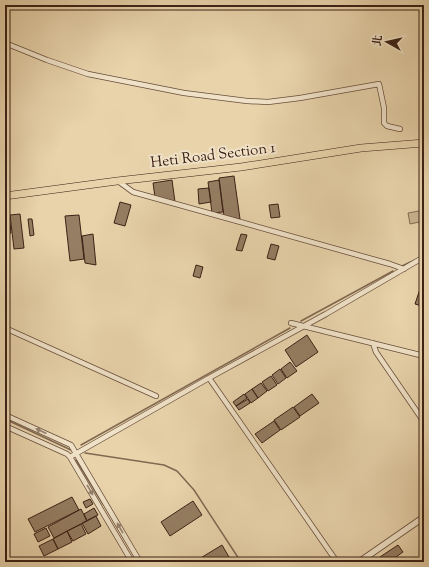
<svg xmlns="http://www.w3.org/2000/svg" width="429" height="567" viewBox="0 0 429 567" font-family="'Sorts Mill Goudy','Noto Serif TC',serif">
  <style>
    .green { fill: #cbb592; stroke: #846c54 }
    .lines { fill: none; stroke-linecap: round; stroke-linejoin: round }
    .stream { stroke: #806851; stroke-width: 1.5 }
    .building { fill: #957e63; stroke: #3c2216 }
    .minor-casing { stroke: #674e3b; stroke-width: 6 }
    .tertiary-casing { stroke: #674e3b; stroke-width: 7 }
    .primary-casing { stroke: #3c2216; stroke-width: 8 }
    .minor { stroke: #f0e2c8; stroke-width: 4.5 }
    .tertiary { stroke: #f0e2c8; stroke-width: 5.5 }
    .primary { stroke: #e8d3ab; stroke-width: 7 }
    .oneway { fill: #96826f }
    .labels { text-anchor: middle; dominant-baseline: central; stroke-width: 4; stroke-linejoin: round; paint-order: stroke }
    .street-label { font-size: 15px; fill: #3c2216; stroke: #f0e2c8 }
  </style>
  <rect width="100%" height="100%" fill="#e8d3ab"/>
  <filter id="stains"><feTurbulence type="fractalNoise" baseFrequency=".005" numOctaves="4"/><feColorMatrix values="0 0 0 0 .2 0 0 0 0 .09 0 0 0 0 .02 0 0 0 .5 -.17"/></filter>
  <radialGradient id="worn" r=".72"><stop offset=".6" stop-color="#630" stop-opacity="0"/><stop offset="1" stop-color="#630" stop-opacity=".3"/></radialGradient>
  <!-- green -->
  <path class="green" d="M424,210V221L410,224L408,213Z"/>
  <g class="lines">
    <!-- stream -->
    <path class="stream" d="M402,266L417,259
      M301,321L393,271
      M5,419L71,450
      M81,445L290,328
      M85,453L164,465L177,471L194,490L241,562
      M76,460L103,504"/>
  </g>
  <!-- building -->
  <path class="building" d="M234,176L240,219L224,216L219,178Z
    M172,180L175,202L155,197L153,183Z
    M219,180L223,212L212,213L208,182Z
    M209,188L211,202L199,204L198,189Z
    M120,202L131,205L125,226L114,223Z
    M278,204L280,217L271,218L269,205Z
    M20,214L24,248L14,249L10,215Z
    M79,215L84,259L70,261L65,216Z
    M28,219H32L34,235L30,236Z
    M5,223H10L11,233L5,234Z
    M93,234L96,265L85,263L82,236Z
    M241,234L247,235L242,251L236,250Z
    M271,244L279,246L275,260L267,258Z
    M196,265L203,267L200,278L193,276Z
    M420,289L424,291V299L422,306L415,304Z
    M307,335L318,352L296,367L285,350Z
    M290,362L297,371L287,378L281,369Z
    M280,369L286,378L278,384L272,375Z
    M271,376L277,385L268,391L262,382Z
    M261,383L267,391L258,398L252,389Z
    M252,389L258,398L251,403L245,394Z
    M244,394L247,398L236,406L233,402Z
    M312,394L319,403L300,416L294,407Z
    M248,399L250,403L239,410L236,406Z
    M293,407L300,417L281,430L274,420Z
    M274,421L280,430L262,443L255,434Z
    M72,497L79,510L35,532L28,519Z
    M90,499L93,504L86,508L83,502Z
    M193,501L202,515L170,536L161,522Z
    M94,508L98,515L87,521L84,514Z
    M81,509L87,521L54,538L48,527Z
    M96,516L101,526L88,534L82,523Z
    M81,524L86,534L73,541L67,531Z
    M46,528L50,536L38,542L34,534Z
    M67,531L72,542L58,549L53,539Z
    M53,539L58,549L44,556L39,546Z
    M222,545L229,557L221,562H194Z
    M398,545L403,552L389,562H374V561Z"/>
  <g class="lines">
    <defs>
      <path id="minor" d="M5,43L47,60L88,74L184,93L247,101L268,102L300,98L379,84L384,108V123L387,126L400,129
        M118,181L133,192L390,264L404,269
        M291,323L424,356
        M5,328L156,396
        M373,343L376,352L424,422
        M209,378L337,562
        M5,415L71,445L140,562
        M5,426L67,454L70,457L132,562
        M70,457L209,378L326,314L424,257"/>
      <path id="tertiary" d="M359,562L424,517"/>
      <path id="primary" d="M5,196L117,181L241,167L361,148L424,143"/>
    </defs>
    <!-- minor casing -->
    <use href="#minor" class="minor-casing"/>
    <!-- tertiary casing -->
    <use href="#tertiary" class="tertiary-casing"/>
    <!-- primary casing -->
    <use href="#primary" class="primary-casing"/>
    <!-- minor -->
    <use href="#minor" class="minor"/>
    <!-- tertiary -->
    <use href="#tertiary" class="tertiary"/>
    <!-- primary -->
    <use href="#primary" class="primary"/>
  </g>
  <!-- one-way arrows -->
  <defs><path id="oneway-solid" d="M-6-.8H1V-3.2L6.5 0L1 3.2V.8H-6Z"/></defs>
  <g class="oneway">
    <use href="#oneway-solid" transform="translate(41 431) rotate(-155)"/>
    <use href="#oneway-solid" transform="translate(90 490) rotate(60)"/>
    <use href="#oneway-solid" transform="translate(120 528) rotate(-120)"/>
  </g>
  <g class="labels">
    <!-- street labels -->
    <g class="street-label">
      <text transform="translate(213 156) rotate(-7)">Heti Road Section 1</text>
    </g>
  </g>
  <!-- margin -->
  <rect width="429" height="567" fill="none" stroke="#e8d3ab" stroke-width="20"/>
  <rect x="6" y="6" width="417" height="555" fill="none" stroke="#3c2216" stroke-width="2"/>
  <rect x="10" y="10" width="409" height="547" fill="none" stroke="#3c2216"/>
  <!-- north arrow -->
  <g transform="translate(387 42) rotate(278)" stroke="#f0e2c8" stroke-width="3" paint-order="stroke">
  <path d="M0-3L7 15L0 10L-7 15Z" fill="#3c2216"/>
  <text y="-6" font-size="11" font-weight="bold" text-anchor="middle" fill="#3c2216">北</text>
  </g>
  <rect width="100%" height="100%" filter="url(#stains)"/>
  <rect width="100%" height="100%" fill="url(#worn)"/>
</svg>
